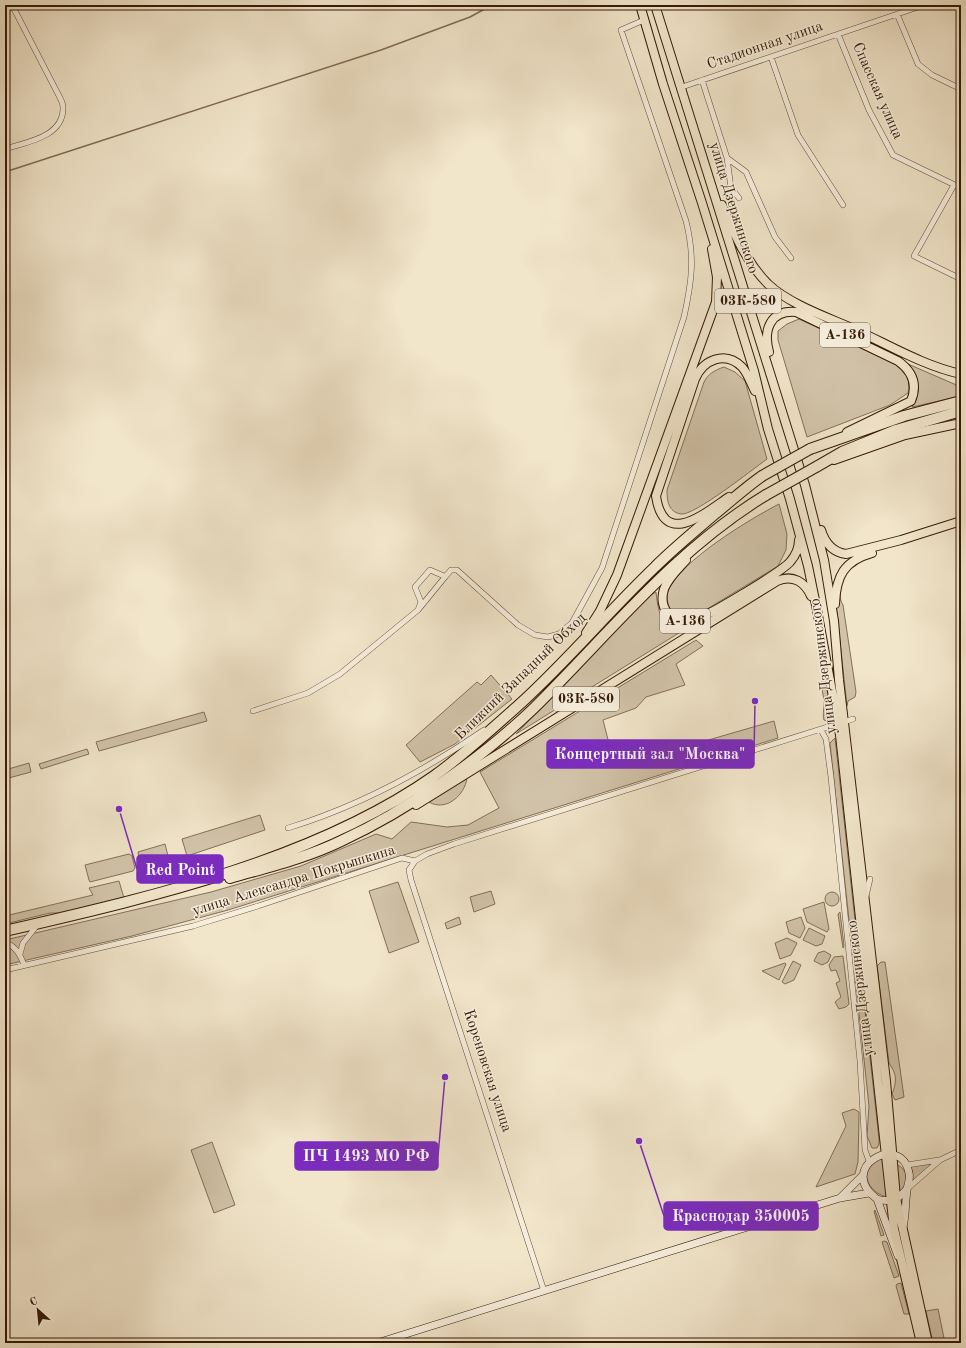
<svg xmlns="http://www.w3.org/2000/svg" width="966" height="1348" viewBox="0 0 966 1348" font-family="'Old Standard TT',serif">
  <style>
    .green { fill: #d1c3a9; stroke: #846f58 }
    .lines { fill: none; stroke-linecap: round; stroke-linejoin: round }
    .stream { stroke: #806b53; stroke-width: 1.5 }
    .street-casing { stroke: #654e37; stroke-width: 6 }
    .secondary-casing { stroke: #361b06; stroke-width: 8 }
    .primary-casing { stroke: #361b06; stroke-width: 10 }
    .highway-casing { stroke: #361b06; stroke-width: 12 }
    .street { stroke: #f6eedd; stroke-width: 5 }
    .secondary { stroke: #f6eedd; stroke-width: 7 }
    .primary { stroke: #f1e5ca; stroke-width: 8 }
    .highway { stroke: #f1e5ca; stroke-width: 10 }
    .highway-bridge-casing { stroke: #361b06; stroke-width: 12; stroke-linecap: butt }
    .highway-bridge { stroke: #f1e5ca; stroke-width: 10 }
    .labels { text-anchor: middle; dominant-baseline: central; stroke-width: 3; stroke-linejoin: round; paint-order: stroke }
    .shield { fill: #f6eedd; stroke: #705a46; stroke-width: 1 }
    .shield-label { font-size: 14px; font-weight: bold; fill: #361b06 }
    .street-label { font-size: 15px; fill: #361b06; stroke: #f6eedd }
    .leader { fill: none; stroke: #7b2cbf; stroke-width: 1.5 }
    .callout-dot { fill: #7b2cbf; stroke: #f6eedd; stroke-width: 1.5 }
    .callout { fill: #7b2cbf; stroke: #7b2cbf; stroke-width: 1.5 }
    .callout-label { font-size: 16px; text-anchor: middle; font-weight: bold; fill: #fff }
  </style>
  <rect width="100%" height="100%" fill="#f1e5ca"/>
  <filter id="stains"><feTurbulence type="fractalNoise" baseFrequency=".005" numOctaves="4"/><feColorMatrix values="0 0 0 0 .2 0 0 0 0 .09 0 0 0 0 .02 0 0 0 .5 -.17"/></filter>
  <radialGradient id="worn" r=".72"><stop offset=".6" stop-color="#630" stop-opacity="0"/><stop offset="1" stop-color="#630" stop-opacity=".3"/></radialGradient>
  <!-- green -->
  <path class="green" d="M799,319L899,365C907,375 911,380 908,393L890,405L807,437L778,340V331L787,324Z
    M908,364L961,387V396L912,407C921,390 917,379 908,364Z
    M724,367L735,372L745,381L767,459C753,469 694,516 681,514C668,512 667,500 667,490L704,382C708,374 715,370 724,367Z
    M779,504L787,534L786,550L778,566L694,617L685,618L673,614C669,608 665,598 668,591C680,561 750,519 779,504Z
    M840,584C842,591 838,598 843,605L856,692L855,697L848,701L847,706L836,604Z
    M656,592C659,619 661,622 687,628L516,734L649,596Z
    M696,640L703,646L676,664L685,685L646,697L636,708L603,720L615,767L774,721L778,738L228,910L132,936L5,965V940L211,892L301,866L376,834L392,839L411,822L447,827L468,825L499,808L480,772Z
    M491,675L512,699L455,744L420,762L406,745L477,682L481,685Z
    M823,678L826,679L833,716L827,721L824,720C822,713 825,707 824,700C823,694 820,683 823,678Z
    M204,712L207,721L99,751L96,742Z
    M835,738L879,1139V1144L877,1148H872L867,1136L869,1106L830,743Z
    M87,749L89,754L41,769L39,764Z
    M29,763L31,772L5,779V770Z
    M467,778C465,795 446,812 429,802Z
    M260,815L265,830L187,856L182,839Z
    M165,844L169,860L168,862L145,869L140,866L138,852Z
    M129,854L132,856L135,868L133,871L90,882L89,880L85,865Z
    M119,881L124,898L62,913H50L5,924V916L93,895L89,888Z
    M398,882L419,942L389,953L369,891Z
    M491,891L495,904L474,912L470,897Z
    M825 899a7 7 0 1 1 14 0a7 7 0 1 1-14 0Z
    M824,902L829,929L827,932L807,922L803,909Z
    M840,912L844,946L843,948L838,914Z
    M459,917L461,924L447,929L445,923Z
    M801,917L805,928L800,938L789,933L786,922Z
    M809,928L825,936L822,944L816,946L803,940Z
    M787,938L797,943L791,955L780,959L775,943Z
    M824,951L831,955L828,962L822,965L814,961L818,953Z
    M843,956L849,1004L846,1007L839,1009L835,1002L841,997L836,983L840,981L836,970L831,971L829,965L834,957Z
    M793,961L801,965L794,980L785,984L782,982Z
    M881,962H885L904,1097L895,1100L892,1094C897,1082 897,1074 889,1063L877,966Z
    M785,963L786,964L779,980L762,971Z
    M854,1109L859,1112V1117L858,1162L855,1174L816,1187L846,1126L842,1113Z
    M212,1142L235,1205L214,1213L191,1150Z
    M883,1156L887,1197C872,1194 859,1176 872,1163C875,1160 879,1158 883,1156Z
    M934,1162L913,1182L912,1170L909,1166Z
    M896,1164C909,1170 910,1184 898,1193Z
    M875,1210L884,1235L881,1236L874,1211Z
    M884,1241L887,1242L899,1276L894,1278L882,1242Z
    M901,1283L909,1314H904L896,1286L897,1284Z
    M938,1309L945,1343H933L926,1311Z"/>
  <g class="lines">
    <!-- stream -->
    <path class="stream" d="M5,172L381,50L470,17L492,5"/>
    <defs>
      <path id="street" d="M656,8L666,5
        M897,14L918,64L932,75L961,89
        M838,34L869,110L893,155L961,188
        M771,57L798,135L843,205
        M702,80L727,158L731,188L739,198
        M682,87L924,5
        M5,149C27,142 64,137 63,107C63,102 59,96 57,92L12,5
        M727,158L746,172L775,237L791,258
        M954,185L914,256L961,279
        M445,577L451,570H457L518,625L535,635L548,637L559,634L572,623L602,568L684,317C692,281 695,257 686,221L621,30L644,20
        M253,711L308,693L340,674L418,610L445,577L444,576L430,570L415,587L421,602L418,610
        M821,730L826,739L831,777L860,1061L865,1150L869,1161
        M288,828C357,807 424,771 484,730
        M415,861L409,870L411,880L544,1291
        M866,896L870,879
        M5,942C16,947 20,954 24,965
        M20,954L23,943L35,928
        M5,970L193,926L258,906L402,858L415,861L427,854L454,844L853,719
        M907,1165L939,1160
        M907,1189L940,1160L961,1150"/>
      <path id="secondary" d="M840,1198L863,1175
        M877,1199C889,1203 899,1199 907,1189
        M898,1256L877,1199C835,1168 901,1131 909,1173C911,1179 907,1184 907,1191C905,1203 906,1215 903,1227
        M377,1343L840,1198L869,1193"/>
      <path id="primary" d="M640,5L663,84L702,203L754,371L768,429L790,499L808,566L817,610L840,735L894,1229L921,1343
        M655,5L805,485L824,560L834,621L839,680L886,1081L896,1198L928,1343
        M722,205C734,233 746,262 768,284C789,304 827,317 854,329C889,345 924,366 961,374
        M769,352C763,330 770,310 796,312L898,361C912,371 918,384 911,401L847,432
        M834,460L905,435L961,423
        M729,497C705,513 664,549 656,496L695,379C703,360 725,350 742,367C748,374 751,383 755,391
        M821,530C825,543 832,552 846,554L901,540L961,521
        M686,560C678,569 668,578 664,589C658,609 672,624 691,621C704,619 781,572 790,562C796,555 799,549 799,540
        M835,604C836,576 844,561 872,553
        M586,633L600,611L617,575L716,302L717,277L712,249
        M416,805L777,581C793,574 805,582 811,596"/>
      <path id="highway" d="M810,449L904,416L961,401
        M816,467L842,452L896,430L961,411
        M230,878C268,867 306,858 341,841C408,810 481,759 534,708C609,634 675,550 766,495
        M5,931C147,898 313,861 434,776C465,754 493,728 521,703C568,660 609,611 655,567C674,548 695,531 716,513C731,501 746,487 762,476"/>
    </defs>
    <!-- street casing -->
    <use href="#street" class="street-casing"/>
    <!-- secondary casing -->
    <use href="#secondary" class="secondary-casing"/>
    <!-- primary casing -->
    <use href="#primary" class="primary-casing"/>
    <!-- highway casing -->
    <use href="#highway" class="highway-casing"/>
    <!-- street -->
    <use href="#street" class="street"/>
    <!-- secondary -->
    <use href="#secondary" class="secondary"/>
    <!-- primary -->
    <use href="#primary" class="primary"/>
    <!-- highway -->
    <use href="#highway" class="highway"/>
    <defs>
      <path id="highway-bridge" d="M762,476L810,449
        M766,495L816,467"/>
    </defs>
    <!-- highway-bridge casing -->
    <use href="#highway-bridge" class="highway-bridge-casing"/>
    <!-- highway-bridge -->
    <use href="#highway-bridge" class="highway-bridge"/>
  </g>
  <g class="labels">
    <!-- shield labels -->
    <g class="shield">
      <rect x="715" y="289" width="66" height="24" rx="3"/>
      <rect x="820" y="323" width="50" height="24" rx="3"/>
      <rect x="660" y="609" width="50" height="24" rx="3"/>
      <rect x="553" y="687" width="66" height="24" rx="3"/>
    </g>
    <g class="shield-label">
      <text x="748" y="301">03К-580</text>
      <text x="845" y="335">А-136</text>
      <text x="685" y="621">А-136</text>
      <text x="586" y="699">03К-580</text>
    </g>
    <!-- street labels -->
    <g class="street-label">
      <text transform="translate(765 46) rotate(-19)">Стадионная улица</text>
      <text transform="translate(877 91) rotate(66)">Спасская улица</text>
      <text transform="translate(733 208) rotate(73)">улица Дзержинского</text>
      <text transform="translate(824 666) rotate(-97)">улица Дзержинского</text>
      <text transform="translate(521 677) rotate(-44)">Ближний Западный Обход</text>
      <text transform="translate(294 881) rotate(-17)">улица Александра Покрышкина</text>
      <text transform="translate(861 988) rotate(-97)">улица Дзержинского</text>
      <text transform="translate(487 1071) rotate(72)">Кореновская улица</text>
    </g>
  </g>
  <!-- callouts -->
  <path class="leader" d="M755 701L754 754M119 809L137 869M445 1077L438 1156M639 1141L664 1216"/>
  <g class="callout-dot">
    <circle cx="755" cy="701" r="4"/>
    <circle cx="119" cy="809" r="4"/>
    <circle cx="445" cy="1077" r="4"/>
    <circle cx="639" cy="1141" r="4"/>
  </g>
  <g class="callout">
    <rect x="547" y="740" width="207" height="28" rx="4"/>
    <rect x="137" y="855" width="86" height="28" rx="4"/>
    <rect x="295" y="1142" width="143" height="28" rx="4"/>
    <rect x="664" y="1202" width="154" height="28" rx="4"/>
  </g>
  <g class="callout-label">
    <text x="650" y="759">Концертный зал "Москва"</text>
    <text x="180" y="875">Red Point</text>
    <text x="366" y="1161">ПЧ 1493 МО РФ</text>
    <text x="741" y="1221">Краснодар 350005</text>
  </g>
  <!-- margin -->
  <rect width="966" height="1348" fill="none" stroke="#f1e5ca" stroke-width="20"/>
  <rect x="6" y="6" width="954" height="1336" fill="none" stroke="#361b06" stroke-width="2"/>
  <rect x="10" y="10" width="946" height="1328" fill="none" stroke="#361b06"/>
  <!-- north arrow -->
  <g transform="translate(38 1310) rotate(333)" stroke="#f6eedd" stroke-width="3" paint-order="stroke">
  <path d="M0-3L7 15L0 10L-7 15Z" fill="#361b06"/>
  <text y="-6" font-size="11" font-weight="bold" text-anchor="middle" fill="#361b06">С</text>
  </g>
  <rect width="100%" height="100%" filter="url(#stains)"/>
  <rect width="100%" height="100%" fill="url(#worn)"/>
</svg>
